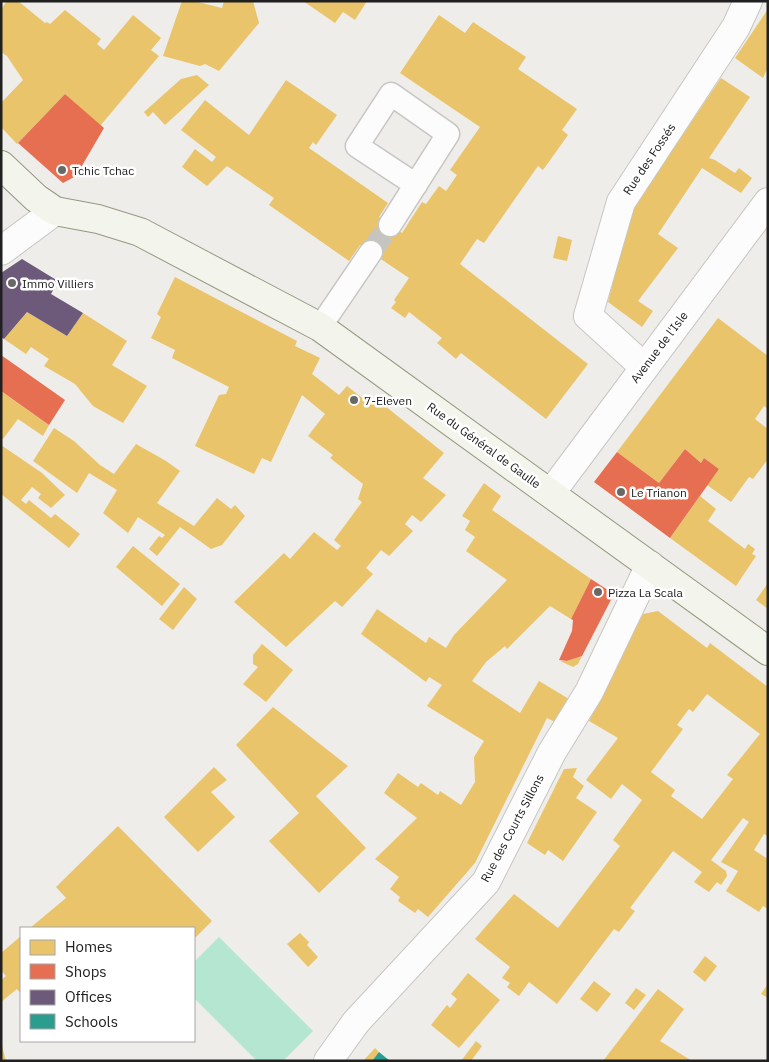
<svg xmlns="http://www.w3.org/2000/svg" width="769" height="1062" viewBox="0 0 769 1062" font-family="'IBM Plex Sans',sans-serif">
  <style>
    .pitch { fill: #b5e6d2 }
    .homes { fill: #e9c46a; fill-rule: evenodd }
    .shops { fill: #e76f51 }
    .offices { fill: #6d597a }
    .schools { fill: #2a9d8f }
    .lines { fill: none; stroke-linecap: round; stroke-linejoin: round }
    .pedestrian-tunnel { stroke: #c6c4c1; stroke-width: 22; stroke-dasharray: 22 11; stroke-linecap: butt }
    .pedestrian-casing { stroke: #c7c6c5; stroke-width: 25 }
    .minor-casing { stroke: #c7c6c5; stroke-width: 30 }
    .secondary-casing { stroke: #969980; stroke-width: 30 }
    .pedestrian { stroke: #fdfcfc; stroke-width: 22 }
    .minor { stroke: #fdfcfc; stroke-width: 28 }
    .secondary { stroke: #f3f4ec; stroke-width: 28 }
    .poi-dot { fill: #686866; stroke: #fff; stroke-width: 2 }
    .labels { text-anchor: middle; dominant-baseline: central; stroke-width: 5; stroke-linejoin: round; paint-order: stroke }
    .street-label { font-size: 12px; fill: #202020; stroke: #fff }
    .poi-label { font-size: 12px; fill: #202020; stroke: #fff; text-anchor: start }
  </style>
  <rect width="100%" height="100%" fill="#efede9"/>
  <!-- pitch -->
  <path class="pitch" d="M219,937L313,1031L283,1061H257L194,998V962Z"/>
  <!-- homes -->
  <path class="homes" d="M7,1H18L45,23L47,22L50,24L65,10L101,39L97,44L104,50L133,15L161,38L151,50L159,56L100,126L65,94L17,144L1,127V103L23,80L7,56L1,52V9Z
    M182,1H194L222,8L224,1H253L259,23L219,71L205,64L200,66L163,56Z
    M303,1H367L355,20L343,12L335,23Z
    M768,9V67L763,78L735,58Z
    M439,15L465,33L473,22L526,57L518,69L577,109L562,130L568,135L543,170L538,166L484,243L477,239L460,264L588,364L546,419L461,353L456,359L437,343L442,338L409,312L405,318L391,308L396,302L394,300L409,278L360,245L349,261L269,205L274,198L227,166L207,186L182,167L195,149L212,162L216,157L181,130L205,100L249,135L286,80L337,115L316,145L313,142L309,148L388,203L379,217L402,233L422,202L426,204L439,186L446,191L457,175L450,170L480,127L400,73Z
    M197,75L209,85L165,125L153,112L148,117L144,112L181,79Z
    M721,78L750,97L709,158L715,160L735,173L739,168L752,178L741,193L702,168L658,234L678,248L638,301L653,311L642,327L608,302L630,213Z
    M558,236L572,240L567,261L553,258Z
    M175,277L297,341L295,346L320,358L312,374L339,395L347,386L370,404L375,398L444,453L423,478L446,495L421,522L412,515L405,524L413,531L389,556L381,550L366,568L373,574L342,607L335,601L286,647L234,602L284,553L290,559L314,532L337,550L341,546L334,540L362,502L358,499L363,484L330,458L333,455L308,436L325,414L302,395L271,462L262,458L254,474L195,446L219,395L226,394L229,387L172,358L175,350L151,338L161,317L157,314Z
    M27,312L67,336L83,313L127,341L112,365L147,386L123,423L93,406L75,384L44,366L49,359L31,347L26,354L4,339Z
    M718,318L768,356V409L764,406L755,419L768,429V459L753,479L749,477L731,502L707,485L719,469L704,458L701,463L685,449L659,483L617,452Z
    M2,392L49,425L43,436L18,419L3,439L1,438Z
    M54,428L74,441L100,465L114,474L136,444L166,461L180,471L157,503L194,526L217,498L231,509L235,505L245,516L222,545L211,549L180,527L157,556L149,549L159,536L162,538L165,535L138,517L128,533L103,513L117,490L89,473L77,493L33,461Z
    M1,445L42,473L65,495L51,508L38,498L41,494L32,487L21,500L26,504L29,500L51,518L55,514L80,534L69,548L1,494Z
    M484,483L501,496L492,510L591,579L571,619L550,606L507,649L505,646L486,662L472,681L520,713L539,681L569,699L557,723L547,718L475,863L428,917L418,909L415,913L398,901L400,897L390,889L399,877L375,859L417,818L384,793L398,773L418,787L421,783L438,795L440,791L461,805L475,782L474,757L484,741L427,706L442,685L429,677L426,682L361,634L377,609L426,643L429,637L446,648L454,635L507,580L466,551L475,537L465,530L470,521L462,516Z
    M700,496L716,509L708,521L745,549L748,544L755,549L752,554L756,556L736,586L670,538Z
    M133,546L180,584L162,606L116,567Z
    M768,583V609L756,600Z
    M184,587L197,599L173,630L159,619Z
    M658,611L707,648L710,643L768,687V836L764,834L754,850L768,859V909L763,906L759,912L726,891L738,871L721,862L749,822L743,818L711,860L726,871L727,876L721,885L717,882L709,892L694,882L702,872L673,851L630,908L635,911L619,932L614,929L557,1004L529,982L519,996L507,987L510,983L502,978L510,967L475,939L514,894L558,928L620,846L613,840L642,800L622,784L611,799L586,780L618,738L589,721L643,614ZM707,694L760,734L727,775L733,779L702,819L671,796L675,790L651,772L683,729L677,725L689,709L693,712Z
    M262,644L293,670L266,702L243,684L258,667L253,664V655Z
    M582,656L578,664L573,667L560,661H567Z
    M273,707L348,766L316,796L366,848L319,893L269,841L299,813L236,745Z
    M214,767L227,780L211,792L235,817L198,852L164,817Z
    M577,768L573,777L584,786L576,798L597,812L563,861L548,850L545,855L527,843L564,769Z
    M118,826L212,921L194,939V928H30L66,898L56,887Z
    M300,933L309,942L307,945L318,957L308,967L287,944Z
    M21,936V994L17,989L1,1002V980L6,976L1,970V953Z
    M705,956L717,966L705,982L693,972Z
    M468,973L500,1000L459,1048L431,1025L447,1005L450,1008L457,999L451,994Z
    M594,981L611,994L597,1012L580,999Z
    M768,984V998L761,994Z
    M636,988L646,995L634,1010L625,1003Z
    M658,989L684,1009L660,1041L692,1061H603Z
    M476,1041L482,1046L471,1061H461Z
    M1,1046H2L6,1061H1Z
    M375,1048L379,1052L372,1061H363Z"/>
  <!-- shops -->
  <path class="shops" d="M65,94L104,128L76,176L63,183L18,143Z
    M1,355L65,400L49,425L1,391Z
    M685,449L701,463L704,458L719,469L670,538L594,482L617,452L659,483Z
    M591,579L614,594L582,656L567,661L559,660L572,631L573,620L571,619Z"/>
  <!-- offices -->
  <path class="offices" d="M22,259L58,281L51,294L83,313L67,336L27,312L4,339L1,337V273Z"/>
  <!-- schools -->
  <path class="schools" d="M379,1052L390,1061H372Z"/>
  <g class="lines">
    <!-- pedestrian-tunnel -->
    <path class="pedestrian-tunnel" d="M371,252L390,225"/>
    <defs>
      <path id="pedestrian" d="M390,225L448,134L391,94L357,146L416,185
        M320,327L371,252"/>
      <path id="minor" d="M1,251L55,211
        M644,367L588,316L621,202L736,27L748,1
        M551,493L768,202
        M328,1061L356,1022L486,882L552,752L589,692L650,565"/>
      <path id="secondary" d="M1,165L36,198L55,211L98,219L140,232L320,327L768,651"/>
    </defs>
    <!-- pedestrian casing -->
    <use href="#pedestrian" class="pedestrian-casing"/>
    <!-- minor casing -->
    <use href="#minor" class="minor-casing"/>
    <!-- secondary casing -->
    <use href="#secondary" class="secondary-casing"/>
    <!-- pedestrian -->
    <use href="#pedestrian" class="pedestrian"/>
    <!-- minor -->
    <use href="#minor" class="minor"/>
    <!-- secondary -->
    <use href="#secondary" class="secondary"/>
  </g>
  <!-- markers -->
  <g class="poi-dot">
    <circle cx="62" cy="170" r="5"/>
    <circle cx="12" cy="283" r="5"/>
    <circle cx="354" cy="400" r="5"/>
    <circle cx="621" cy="492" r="5"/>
    <circle cx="598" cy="592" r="5"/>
  </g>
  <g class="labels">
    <!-- street labels -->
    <g class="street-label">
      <text transform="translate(649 159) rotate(-56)">Rue des Fossés</text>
      <text transform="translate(659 347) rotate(-53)">Avenue de l'Isle</text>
      <text transform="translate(484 445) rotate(36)">Rue du Général de Gaulle</text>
      <text transform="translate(512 828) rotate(-62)">Rue des Courts Sillons</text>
    </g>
    <!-- poi labels -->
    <g class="poi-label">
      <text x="72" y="170">Tchic Tchac</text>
      <text x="22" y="283">Immo Villiers</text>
      <text x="364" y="400">7-Eleven</text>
      <text x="631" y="492">Le Trianon</text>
      <text x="608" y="592">Pizza La Scala</text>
    </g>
  </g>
  <!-- border -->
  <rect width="769" height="1062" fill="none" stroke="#202020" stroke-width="5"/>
  <!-- legend -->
  <rect x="20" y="927" width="175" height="115" fill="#ffffff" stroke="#a6a6a6"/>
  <rect x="30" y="940" width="25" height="15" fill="#e9c46a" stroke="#a6a6a6"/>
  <text x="65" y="952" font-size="15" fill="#202020">Homes</text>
  <rect x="30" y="964" width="25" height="15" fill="#e76f51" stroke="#a6a6a6"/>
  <text x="65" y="977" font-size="15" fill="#202020">Shops</text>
  <rect x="30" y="990" width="25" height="15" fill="#6d597a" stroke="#a6a6a6"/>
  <text x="65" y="1002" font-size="15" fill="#202020">Offices</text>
  <rect x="30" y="1014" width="25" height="15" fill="#2a9d8f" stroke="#a6a6a6"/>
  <text x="65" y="1027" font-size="15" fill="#202020">Schools</text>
</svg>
